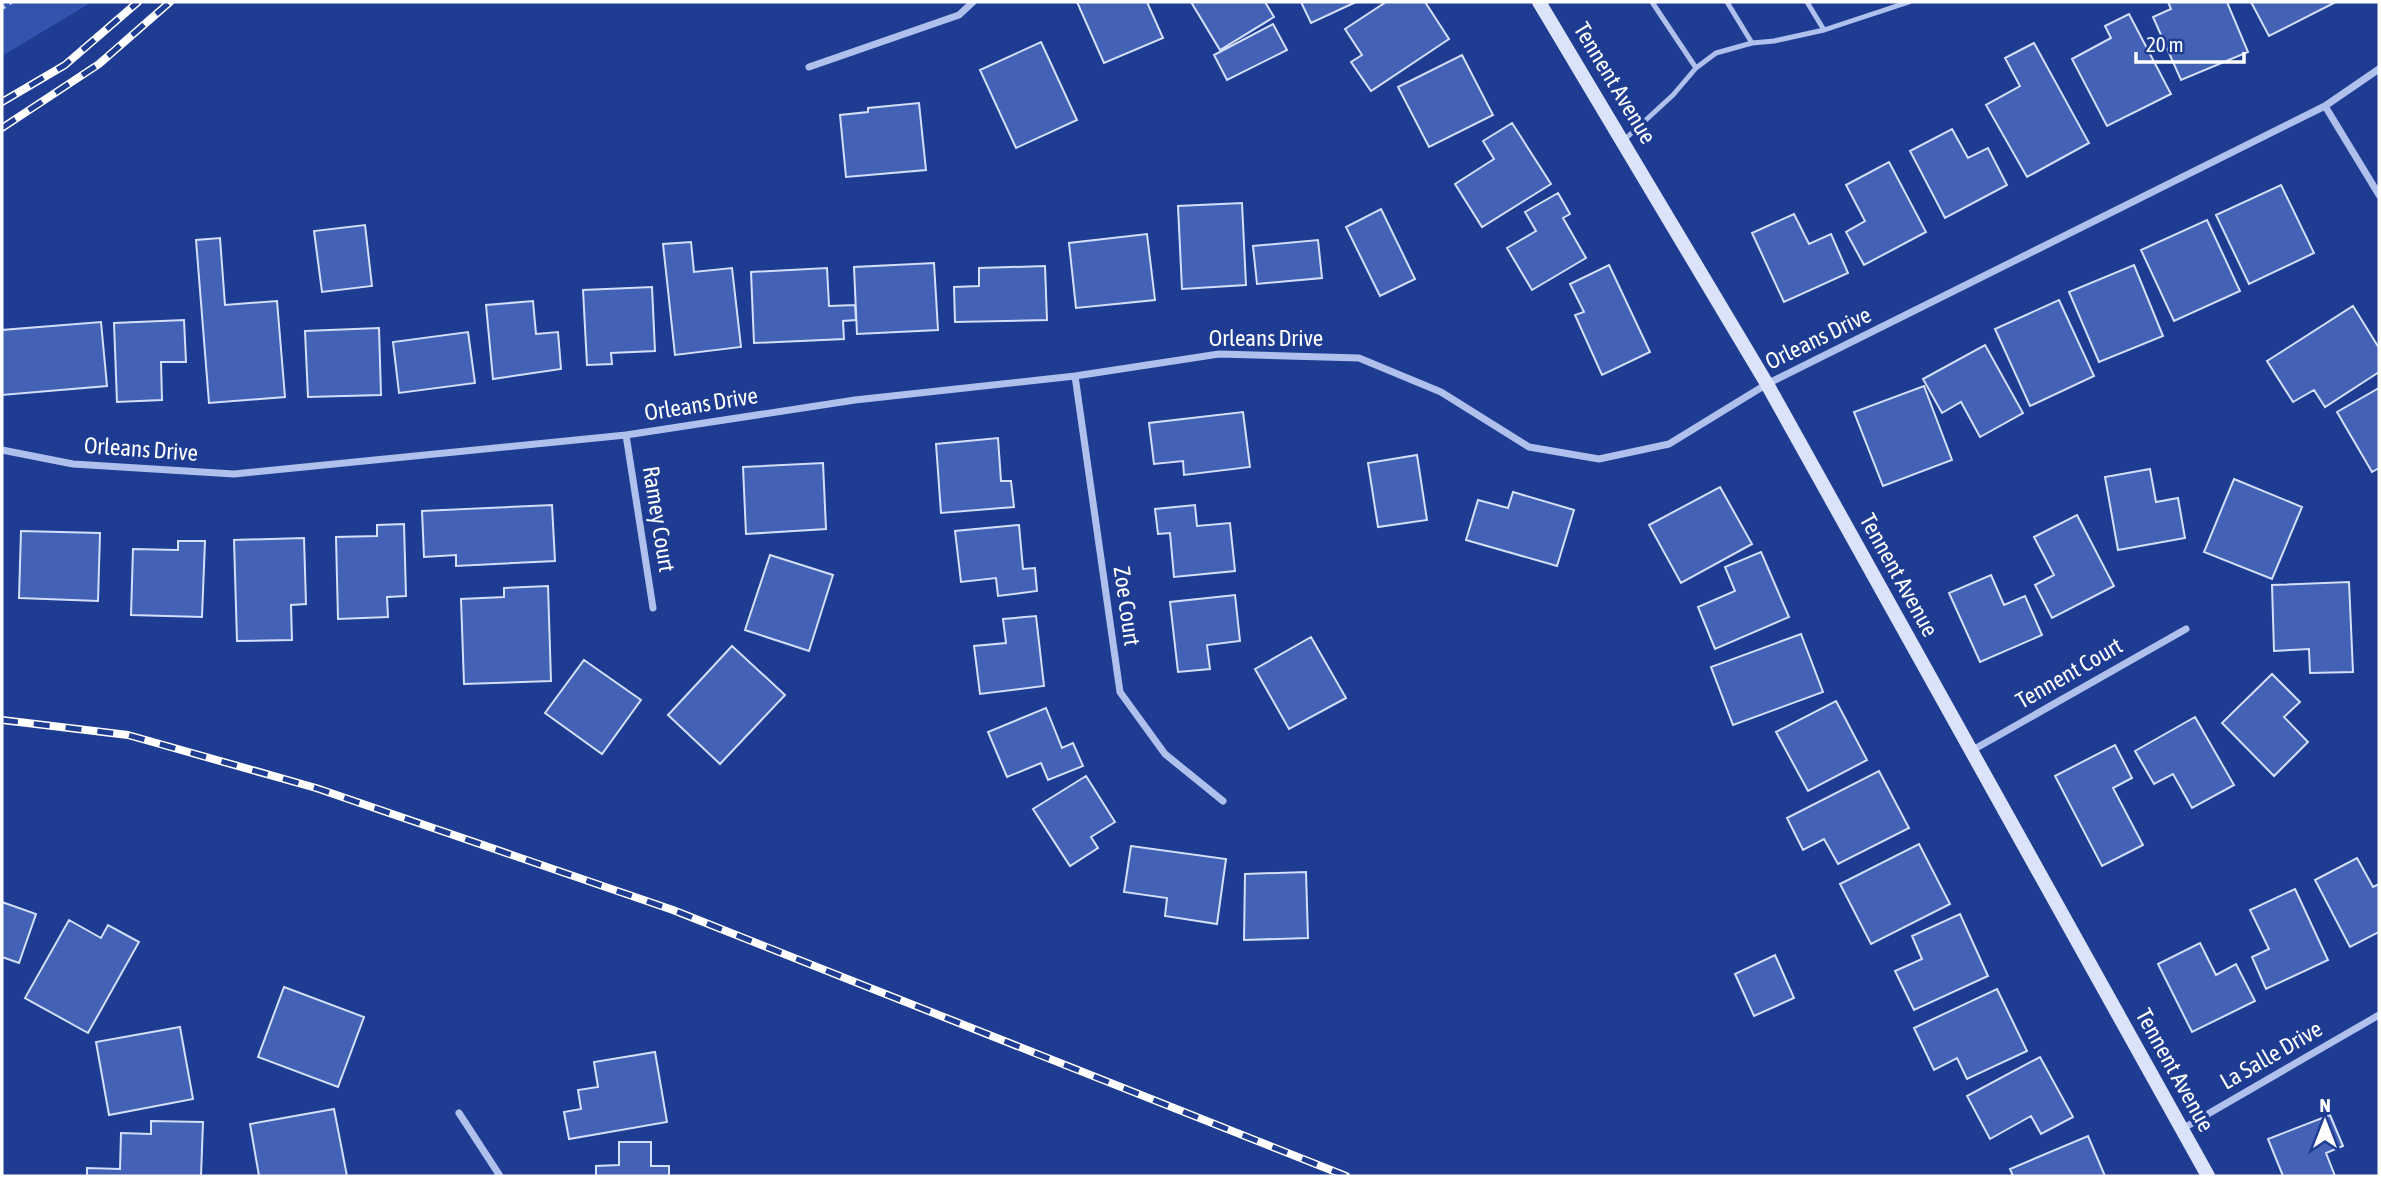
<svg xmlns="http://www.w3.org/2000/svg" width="2381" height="1178" viewBox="0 0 2381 1178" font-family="'Asap Condensed',sans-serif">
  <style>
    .green { fill: #3254ae }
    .building { fill: #4362b6; stroke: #d4dffa; stroke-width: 2 }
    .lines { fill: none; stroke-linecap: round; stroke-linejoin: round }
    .path { stroke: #afc0ed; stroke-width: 4.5; stroke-dasharray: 3.5 5; stroke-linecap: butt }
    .lane { stroke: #afc0ed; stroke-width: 5 }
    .street { stroke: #afc0ed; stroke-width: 7 }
    .secondary { stroke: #dbe3fa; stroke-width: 14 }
    .rail-casing { stroke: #fff; stroke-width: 8 }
    .rail { stroke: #1e3c91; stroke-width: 5; stroke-dasharray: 16; stroke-linecap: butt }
    .labels { text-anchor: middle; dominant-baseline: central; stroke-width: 7; stroke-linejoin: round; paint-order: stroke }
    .street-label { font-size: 23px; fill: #fff; stroke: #1e3c91 }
  </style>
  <rect width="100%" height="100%" fill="#1e3c91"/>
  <!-- green -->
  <path class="green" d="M2,2H92L2,56Z"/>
  <!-- building -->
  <path class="building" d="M1077,2H1147L1163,38L1104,63Z
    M1191,2H1265L1274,17L1220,50Z
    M1301,2H1356L1311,23Z
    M1386,2H1425L1449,39L1371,91L1351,62L1362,55L1345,29Z
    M2168,2H2227L2248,52L2181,80L2153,17L2171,9Z
    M2251,2H2333L2334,3L2269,36Z
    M2129,14L2171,94L2107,126L2072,59L2111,38L2105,26Z
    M1273,24L1287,50L1227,80L1214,55Z
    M1041,42L1077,120L1016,148L980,70Z
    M2034,43L2089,143L2027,177L1986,105L2020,86L2005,58Z
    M1462,55L1493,115L1429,147L1398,87Z
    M919,103L926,170L846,177L840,115L868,112V108Z
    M1512,123L1551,184L1482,227L1455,184L1494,159L1483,141Z
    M1952,129L1968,158L1988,148L2007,185L1945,218L1910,151Z
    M1889,162L1926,232L1864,265L1846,232L1865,221L1846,185Z
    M2281,185L2314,253L2249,284L2216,215Z
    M1558,193L1570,214L1563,218L1586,258L1532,290L1507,248L1536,231L1525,212Z
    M1242,203L1246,285L1182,289L1178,206Z
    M1381,209L1415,279L1380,296L1346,227Z
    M1794,214L1809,244L1831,234L1848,273L1784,302L1752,233Z
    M2207,220L2240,291L2174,321L2141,250Z
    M365,225L372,286L322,292L314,231Z
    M1147,234L1155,300L1076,308L1069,243Z
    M220,238L225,305L277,301L285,397L209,403L196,240Z
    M1318,240L1322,278L1257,284L1253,246Z
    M691,242L694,272L732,268L741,347L675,355L663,244Z
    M934,263L938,330L857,334L854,267Z
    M1609,265L1650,352L1602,375L1575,315L1584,312L1570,284Z
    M2134,265L2163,336L2099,362L2069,292Z
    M1045,266L1047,320L955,322L954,287L979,286V268Z
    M827,268L829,306L855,305L856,320L843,321L844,339L754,343L751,272Z
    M652,287L655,351L611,353L612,364L587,365L583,290Z
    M2059,300L2094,376L2030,406L1995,329Z
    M533,301L536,334L558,332L561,369L493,379L486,305Z
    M2353,306L2379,348V372L2325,407L2314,390L2293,402L2267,361Z
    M184,320L186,362H161L162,400L117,402L114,323Z
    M101,322L107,386L2,395V330Z
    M379,328L381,395L308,397L305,331Z
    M468,332L475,383L399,393L393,342Z
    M1985,345L2023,413L1980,437L1961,402L1942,413L1923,379Z
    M1924,386L1952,460L1883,486L1854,412Z
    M2379,388V468L2372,472L2337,412Z
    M1243,412L1250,467L1184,475L1183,461L1154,464L1149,423Z
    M998,438L1001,481H1011L1014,507L941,513L936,444Z
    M1417,455L1427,520L1378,527L1368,463Z
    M823,463L826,529L746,534L743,467Z
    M2150,469L2156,502L2178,498L2185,538L2118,550L2105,477Z
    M2234,479L2302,507L2272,579L2204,552Z
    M1720,487L1752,544L1681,583L1649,525Z
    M1513,492L1574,510L1557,566L1466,540L1478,500L1508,508Z
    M552,505L555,561L456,566V555L424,557L422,511Z
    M1195,505L1197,526L1230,523L1235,571L1174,577L1170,533L1158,534L1155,509Z
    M2077,515L2114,586L2052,618L2035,585L2054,575L2034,537Z
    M404,524L406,596L387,597L388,617L338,619L336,537L377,536V525Z
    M1019,525L1023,569L1035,568L1037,591L998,596L996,578L961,582L955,531Z
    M21,531L100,533L98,601L19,598Z
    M304,538L306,604L291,605L292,640L237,641L234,540Z
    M178,541H205L202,617L131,615L133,549L178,550Z
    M1761,552L1789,617L1715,649L1698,607L1735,591L1725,567Z
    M770,555L833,575L809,651L745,630Z
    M1991,575L2004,605L2025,596L2042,635L1980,662L1949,593Z
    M2349,582L2353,672L2310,673L2309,649L2274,651L2272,585Z
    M548,586L551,681L464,684L461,599L504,597V588Z
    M1235,595L1240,641L1207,645L1210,669L1178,672L1170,602Z
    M1036,616L1044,686L980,694L974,646L1006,643L1003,619Z
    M1801,634L1823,692L1733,725L1711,667Z
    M1311,637L1346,698L1289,729L1255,669Z
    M732,646L785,695L720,764L668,715Z
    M584,660L641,700L602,754L545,713Z
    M2272,674L2300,702L2284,717L2308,742L2274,776L2222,723Z
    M1836,701L1867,760L1808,791L1776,732Z
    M1046,708L1062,748L1073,743L1083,766L1048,780L1041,763L1007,777L988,732Z
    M2195,717L2234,785L2192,808L2173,774L2154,784L2135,751Z
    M2115,745L2132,778L2113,788L2143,845L2102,866L2055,776Z
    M1879,771L1909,828L1838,864L1824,839L1803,850L1787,818Z
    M1086,776L1115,822L1091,837L1098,848L1070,866L1033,809Z
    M1919,844L1950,904L1871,944L1840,884Z
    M1131,846L1226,859L1217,924L1165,916L1167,898L1124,892Z
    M2357,858L2373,887L2379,884V932L2350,947L2315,880Z
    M1306,872L1308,938L1244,940L1245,874Z
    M2295,889L2328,960L2266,989L2252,957L2269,949L2250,910Z
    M2,902L36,914L19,963L2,957Z
    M1960,914L1988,976L1914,1010L1895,971L1922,959L1912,936Z
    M69,920L101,938L108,925L139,942L88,1033L25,998Z
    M2200,943L2216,975L2236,964L2255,1001L2192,1032L2158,964Z
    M1775,955L1794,998L1754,1016L1735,974Z
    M284,987L364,1017L338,1087L258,1057Z
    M1997,989L2027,1051L1967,1079L1957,1058L1934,1070L1914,1028Z
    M180,1027L193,1099L109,1115L96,1042Z
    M655,1052L667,1122L569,1139L564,1112L581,1109L578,1090L598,1087L594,1062Z
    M2040,1057L2073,1117L2041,1134L2031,1116L1990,1139L1967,1096Z
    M334,1109L347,1176H259L250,1124Z
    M2330,1115L2343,1146L2326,1153L2335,1176H2283L2268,1139Z
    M151,1121L203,1122L201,1176H87V1168L120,1169L121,1133L151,1134Z
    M2088,1136L2105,1176H2013L2010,1169Z
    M619,1142H651V1166H669V1176H596V1166L619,1165Z"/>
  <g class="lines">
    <!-- path -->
    <path class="path" d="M2,8L11,2"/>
    <!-- lane -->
    <path class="lane" d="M1652,2L1696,68
      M1727,2L1752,43
      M1807,2L1824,30
      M1623,141L1673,95L1696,68L1716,53L1752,43L1774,41L1824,30L1909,2"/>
    <!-- street -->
    <path class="street" d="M809,67L959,15L973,2
      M2325,106L2379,195
      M1075,376L1120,692L1165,754L1223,801
      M626,435L653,608
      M2,450L73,464L234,474L626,435L855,400L1075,376L1219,354L1359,358L1441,392L1529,447L1599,459L1669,444L1767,384L2325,106L2379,69
      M1971,751L2186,629
      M459,1113L500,1176
      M2182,1129L2379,1015"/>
    <!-- secondary -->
    <path class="secondary" d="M1539,2L1767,384L2208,1176"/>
    <defs>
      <path id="rail" d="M2,102L65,65L138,2
        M2,128L99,64L170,2
        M2,720L128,735L316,788L673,910L1346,1176"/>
    </defs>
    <!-- rail casing -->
    <use href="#rail" class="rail-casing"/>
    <!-- rail -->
    <use href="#rail" class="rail"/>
  </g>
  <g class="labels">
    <!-- street labels -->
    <g class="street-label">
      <text transform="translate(1615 83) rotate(59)">Tennent Avenue</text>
      <text x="1266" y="338">Orleans Drive</text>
      <text transform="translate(1818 338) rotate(-26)">Orleans Drive</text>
      <text transform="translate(701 404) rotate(-9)">Orleans Drive</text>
      <text transform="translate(141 449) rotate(4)">Orleans Drive</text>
      <text transform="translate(659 519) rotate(81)">Ramey Court</text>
      <text transform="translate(1899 575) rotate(61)">Tennent Avenue</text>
      <text transform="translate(1127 606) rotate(82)">Zoe Court</text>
      <text transform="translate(2069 673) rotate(-30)">Tennent Court</text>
      <text transform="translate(2271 1055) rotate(-30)">La Salle Drive</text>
      <text transform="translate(2175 1070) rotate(61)">Tennent Avenue</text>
    </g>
  </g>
  <!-- border -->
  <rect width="2381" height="1178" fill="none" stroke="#ffffff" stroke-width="7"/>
  <!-- north arrow -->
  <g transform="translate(2325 1122)" stroke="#1e3c91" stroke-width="5" paint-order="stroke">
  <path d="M0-5L12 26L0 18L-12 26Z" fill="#ffffff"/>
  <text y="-10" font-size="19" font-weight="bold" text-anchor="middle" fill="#ffffff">N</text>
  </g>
  <!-- scale -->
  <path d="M2136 52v10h108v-10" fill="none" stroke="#ffffff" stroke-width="3.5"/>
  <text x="2146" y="52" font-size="21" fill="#ffffff" stroke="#1e3c91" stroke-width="5" paint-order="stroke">20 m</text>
</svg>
